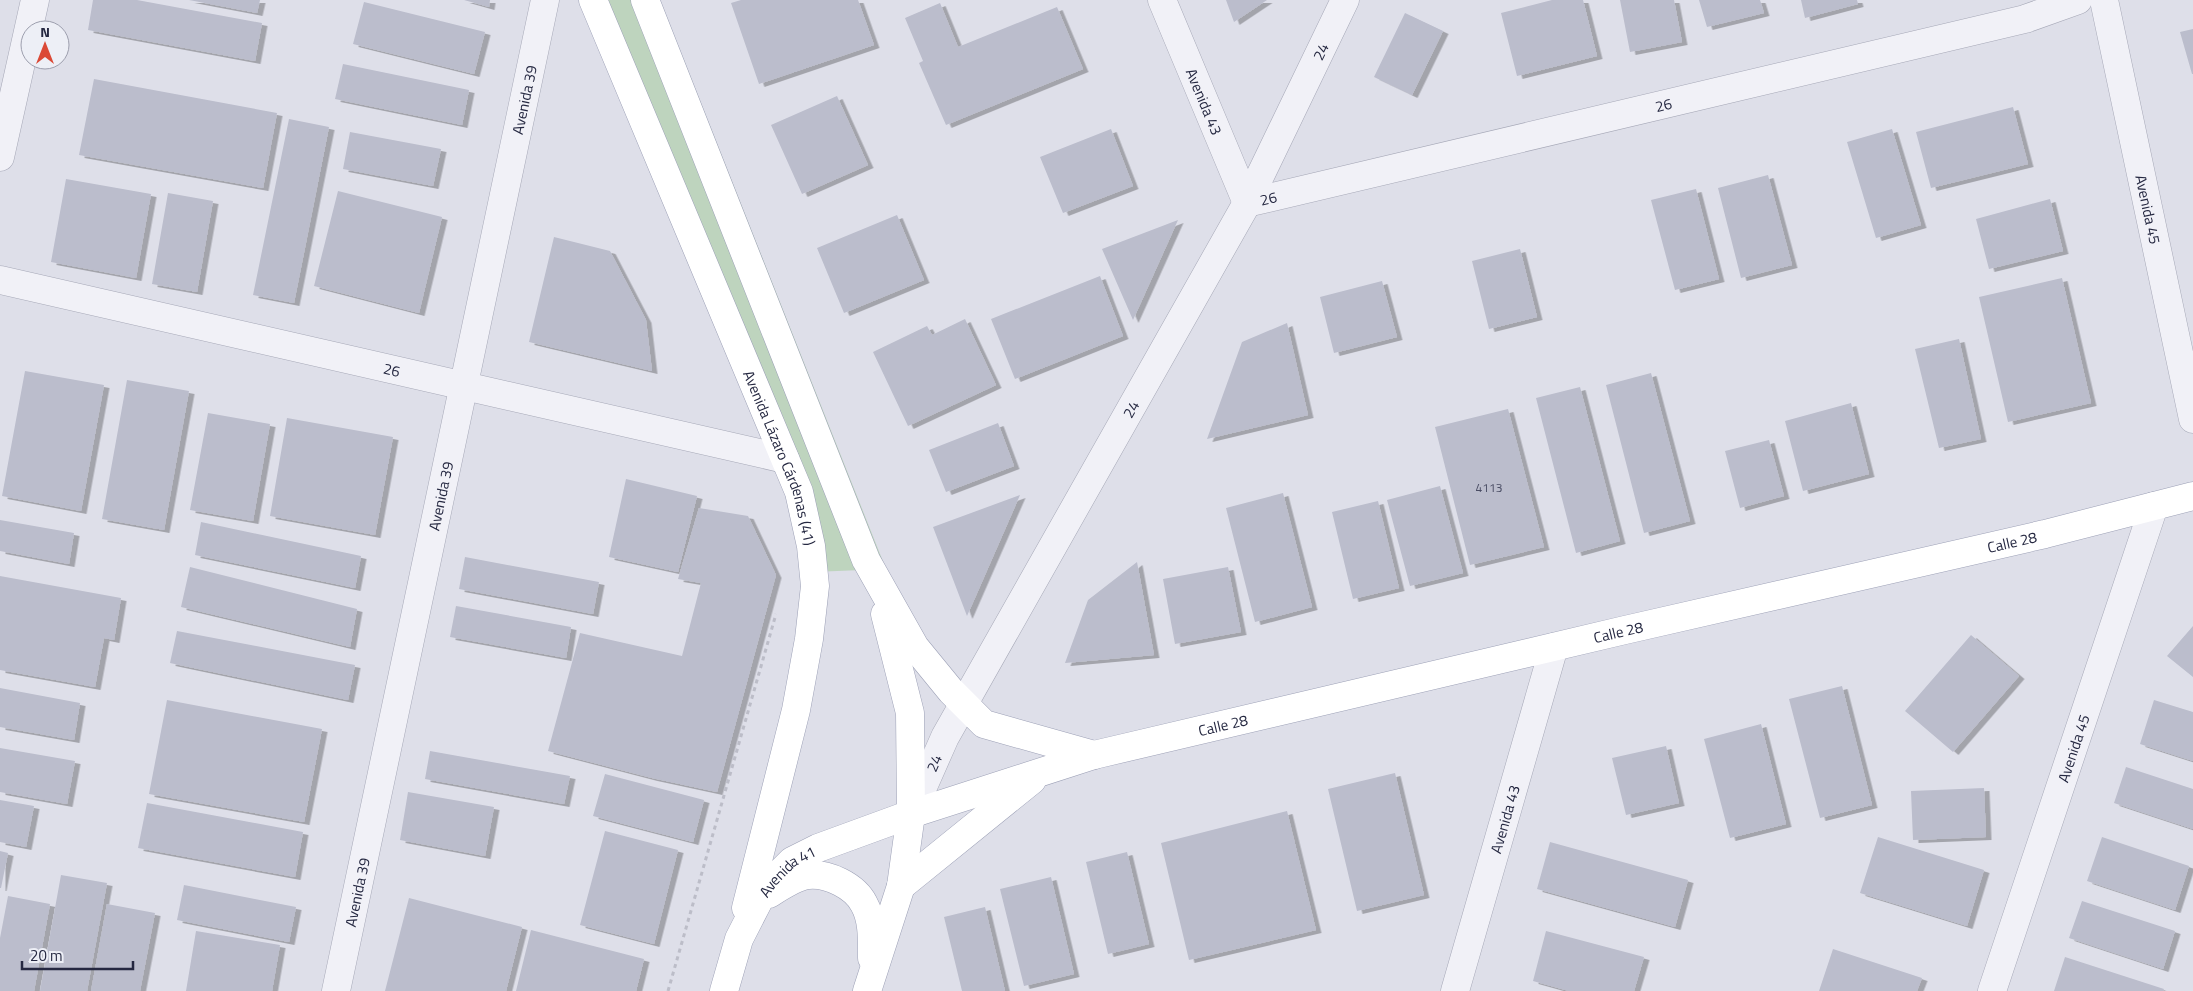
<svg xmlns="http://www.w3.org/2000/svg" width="2193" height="991" viewBox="0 0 2193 991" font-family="'Titillium Web',sans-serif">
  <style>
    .green { fill: #bed4be }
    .building { fill: #bbbdcc; filter: url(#shadow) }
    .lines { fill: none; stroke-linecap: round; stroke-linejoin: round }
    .minor-casing { stroke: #a6a8b7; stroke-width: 29 }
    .major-casing { stroke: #9ca0b6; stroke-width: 29 }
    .path { stroke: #bcbdc8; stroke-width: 3; stroke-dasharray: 4 4; stroke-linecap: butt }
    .minor { stroke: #f1f1f7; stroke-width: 28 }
    .major { stroke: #fff; stroke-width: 28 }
    .labels { text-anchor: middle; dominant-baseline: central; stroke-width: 4.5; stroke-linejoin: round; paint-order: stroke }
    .number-label { font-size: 12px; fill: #4a4d64 }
    .street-label { font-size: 15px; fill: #252841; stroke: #edeff6 }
  </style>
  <defs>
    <filter id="shadow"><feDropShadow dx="5.5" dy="3" stdDeviation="0" flood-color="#0004"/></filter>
  </defs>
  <rect width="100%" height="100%" fill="#dedfe9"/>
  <!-- green -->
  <path class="green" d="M600,0H660L886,569L813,572L811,546Z"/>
  <!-- building -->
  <path class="building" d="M93,0H137L262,23L255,61L88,30Z
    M189,0H260L257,13Z
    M464,0H490L489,7Z
    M741,0H858L874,45L759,84L731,3Z
    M1226,0H1267L1234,22Z
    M1552,0H1583L1597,56L1517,76L1501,13Z
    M1620,0H1674L1682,42L1630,52Z
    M1699,0H1760L1764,13L1707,27Z
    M1801,0H1857L1858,4L1805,18Z
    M364,2L485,32L474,74L353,44Z
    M940,3L958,47L1057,7L1083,69L946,125L919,63L923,61L905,18Z
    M1405,13L1443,31L1412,95L1374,77Z
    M2193,29V74H2192L2180,32Z
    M343,64L469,90L462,125L335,99Z
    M94,79L277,113L263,188L79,155Z
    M837,96L868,165L802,194L771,125Z
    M2013,107L2028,164L1931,188L1916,132Z
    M289,119L329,127L294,303L253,295Z
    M1111,129L1133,186L1063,213L1040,157Z
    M1892,129L1921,225L1876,238L1847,142Z
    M350,132L441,149L433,186L343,169Z
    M1768,175L1792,265L1741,278L1718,188Z
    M66,179L151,194L136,278L51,262Z
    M1696,189L1719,279L1675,290L1651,200Z
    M338,191L442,217L419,313L314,286Z
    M168,193L213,201L197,292L152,284Z
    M2050,199L2063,251L1989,269L1976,219Z
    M897,215L924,280L844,313L817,248Z
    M1178,220L1133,320L1102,249Z
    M554,237L610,251L646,320L652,371L529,342Z
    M1520,249L1537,317L1489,329L1472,261Z
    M1100,276L1123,336L1015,379L991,319Z
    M2062,278L2091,403L2008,422L1979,297Z
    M1382,281L1397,337L1334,353L1320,297Z
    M965,319L996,385L908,426L873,352L927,326L932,335Z
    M1287,323L1308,415L1207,439L1242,342Z
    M1959,339L1981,439L1939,448L1915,349Z
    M25,371L104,385L81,511L2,496Z
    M1651,373L1690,521L1644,533L1606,385Z
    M127,380L189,391L164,530L102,519Z
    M1580,387L1620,541L1576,553L1536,398Z
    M1851,403L1869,474L1803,491L1785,421Z
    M1508,409L1544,547L1470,565L1435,427Z
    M208,413L270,424L253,521L190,510Z
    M287,418L393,437L375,535L270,516Z
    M998,423L1014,466L946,492L929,450Z
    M1769,440L1784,496L1740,508L1725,451Z
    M626,479L697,496L678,572L609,557Z
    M1440,486L1463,573L1410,586L1387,500Z
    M1283,493L1312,607L1255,622L1226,508Z
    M1020,495L967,616L933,527Z
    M1378,501L1399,588L1353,599L1332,512Z
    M699,508L748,516L776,575L717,792L652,778L548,751L580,633L682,656L701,583L678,579Z
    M0,520L74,533L69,564L0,551Z
    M201,522L361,556L355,588L195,555Z
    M465,557L599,582L593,614L459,589Z
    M1137,562L1154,655L1065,663L1088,600Z
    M190,567L357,609L350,647L181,607Z
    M1228,567L1241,632L1175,644L1163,579Z
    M0,576L121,598L114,640L104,638L95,687L0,670Z
    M456,606L571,627L566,658L450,637Z
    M2193,626V677L2167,656Z
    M177,631L355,665L348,700L170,663Z
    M1971,635L2019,676L1953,752L1905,711Z
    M1842,686L1872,805L1820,818L1789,699Z
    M0,688L80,703L74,740L0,727Z
    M167,700L322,729L304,822L149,794Z
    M2154,700L2193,712V761L2140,744Z
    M1761,724L1786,824L1730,838L1704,739Z
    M1666,746L1679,803L1626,815L1612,758Z
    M0,748L75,761L67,804L0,792Z
    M430,751L570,776L564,804L425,779Z
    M2126,767L2193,789V829L2114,803Z
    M1395,773L1424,895L1357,911L1328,789Z
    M605,774L704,800L693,842L593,816Z
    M1984,788L1986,837L1913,840L1911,791Z
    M408,792L494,807L485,856L400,840Z
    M0,800L34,806L26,847L0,842Z
    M147,803L303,832L295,877L138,848Z
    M1287,811L1316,930L1189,960L1161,843Z
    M605,831L678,850L654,944L580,925Z
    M1878,837L1984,870L1967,926L1860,893Z
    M2102,837L2189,866L2175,910L2087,881Z
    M1550,842L1688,880L1675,927L1537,889Z
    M0,851L8,853L1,888H0Z
    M1127,852L1149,944L1108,954L1086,862Z
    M61,875L107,883L87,991H40Z
    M1051,877L1074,974L1024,986L1000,889Z
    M184,885L296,907L289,942L177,920Z
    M8,896L50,904L34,991H0V938Z
    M409,898L522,927L506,991H385Z
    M2082,901L2175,931L2163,969L2069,938Z
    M107,904L155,913L140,991H91Z
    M985,907L1005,991H962L944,917Z
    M531,930L644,959L636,991H516Z
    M196,931L280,945L272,991H186Z
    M1546,931L1644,957L1634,991H1569L1533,981Z
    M1833,949L1922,978L1917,991H1819Z
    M2065,957L2164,989L2163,991H2054Z"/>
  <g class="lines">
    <defs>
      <g id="minor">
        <path id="s1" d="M1162,0L1247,203L2025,19L2078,0"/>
        <path id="s2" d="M2104,0L2193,419"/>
        <path d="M0,157L35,0"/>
        <path id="s3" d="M0,280L785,459"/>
        <path id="s4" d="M911,814L945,737L1247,203L1345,0"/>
        <path id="s5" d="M336,991L545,0"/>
        <path id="s6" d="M1455,991L1554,647"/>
        <path id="s7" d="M1992,991L2154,506"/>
      </g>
      <g id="major">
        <path id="s8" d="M593,0L799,492L811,546L815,586L809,639L796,710L746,908"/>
        <path d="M645,0L866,560L915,647L951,691L984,724L1094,755"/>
        <path d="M901,886L1032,780"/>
        <path d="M769,894C780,887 795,877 808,875C828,873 855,886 864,904C873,920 872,940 872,958"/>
        <path id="s9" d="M724,991L739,939L759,900L773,880L792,861L818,848L911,814L1094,755L1625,630L2045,534L2193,496"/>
        <path d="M867,991L901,886L911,814L910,713L885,614"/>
      </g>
    </defs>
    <!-- minor casing -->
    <use href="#minor" class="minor-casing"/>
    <!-- major casing -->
    <use href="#major" class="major-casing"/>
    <!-- path -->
    <path class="path" d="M668,991L776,614"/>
    <!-- minor -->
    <use href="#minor" class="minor"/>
    <!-- major -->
    <use href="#major" class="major"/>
  </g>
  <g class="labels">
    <!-- number labels -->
    <g class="number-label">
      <text x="1489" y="487">4113</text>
    </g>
    <!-- street labels -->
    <g class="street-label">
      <text stroke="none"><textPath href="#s4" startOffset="866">24</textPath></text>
      <text stroke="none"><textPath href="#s5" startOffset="911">Avenida 39</textPath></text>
      <text stroke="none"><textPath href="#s1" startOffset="110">Avenida 43</textPath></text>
      <text stroke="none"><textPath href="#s1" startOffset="648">26</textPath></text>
      <text stroke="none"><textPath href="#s1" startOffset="242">26</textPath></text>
      <text stroke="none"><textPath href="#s2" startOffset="214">Avenida 45</textPath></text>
      <text stroke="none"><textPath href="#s3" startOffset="402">26</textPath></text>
      <text stroke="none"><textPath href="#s4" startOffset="461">24</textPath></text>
      <text stroke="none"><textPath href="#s8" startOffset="495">Avenida Lázaro Cárdenas (41)</textPath></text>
      <text stroke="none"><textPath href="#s5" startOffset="506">Avenida 39</textPath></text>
      <text stroke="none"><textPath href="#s9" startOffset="1412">Calle 28</textPath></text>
      <text stroke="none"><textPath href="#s9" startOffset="1008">Calle 28</textPath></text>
      <text stroke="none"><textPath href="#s9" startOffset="602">Calle 28</textPath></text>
      <text stroke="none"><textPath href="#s7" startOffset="256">Avenida 45</textPath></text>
      <text stroke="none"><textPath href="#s4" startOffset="56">24</textPath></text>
      <text stroke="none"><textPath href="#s6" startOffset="179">Avenida 43</textPath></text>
      <text stroke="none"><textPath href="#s9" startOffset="139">Avenida 41</textPath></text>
      <text stroke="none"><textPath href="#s5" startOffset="101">Avenida 39</textPath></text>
    </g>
  </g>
  <!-- north arrow -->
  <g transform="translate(45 45)"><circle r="24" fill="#edeff6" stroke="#9d9fae"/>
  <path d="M0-4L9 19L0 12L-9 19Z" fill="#db4936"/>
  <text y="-8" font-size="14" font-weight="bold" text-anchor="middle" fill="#252841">N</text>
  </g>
  <!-- scale -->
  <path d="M22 961v8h111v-8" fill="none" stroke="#252841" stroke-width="2.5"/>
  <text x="30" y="961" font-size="15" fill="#252841" stroke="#edeff6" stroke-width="4" paint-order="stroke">20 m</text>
</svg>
